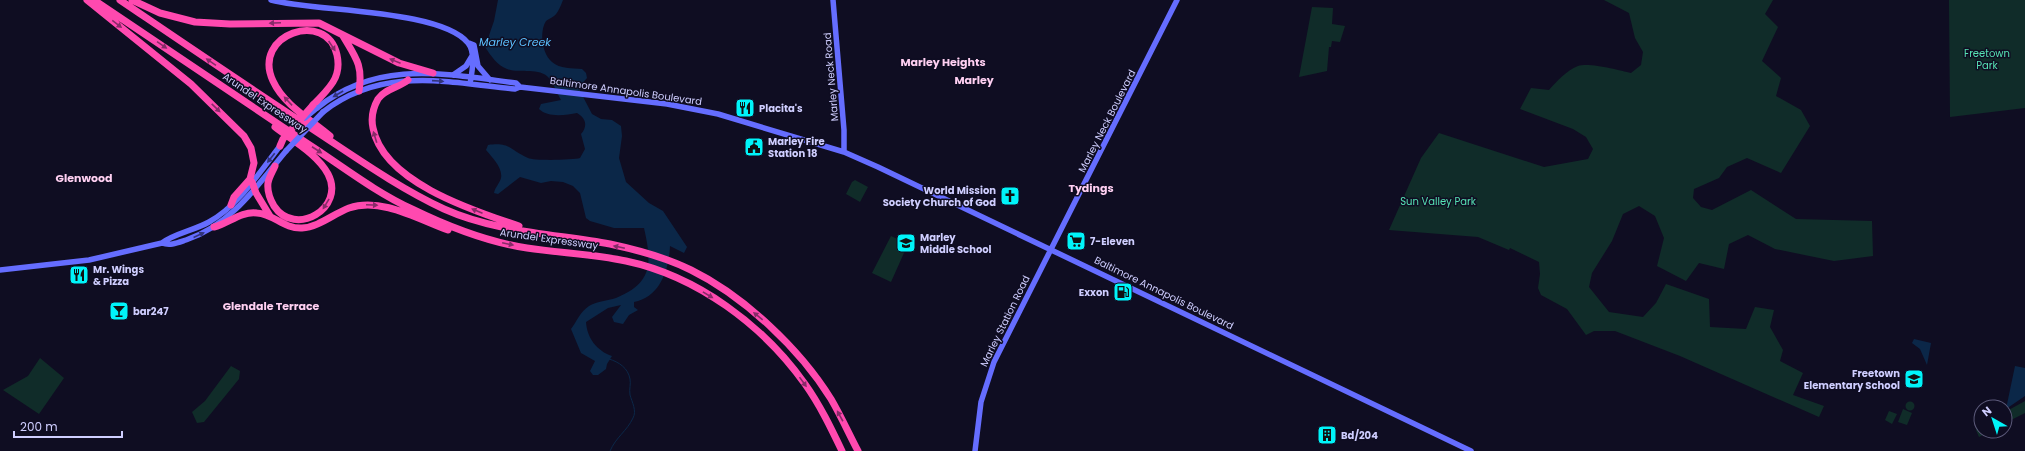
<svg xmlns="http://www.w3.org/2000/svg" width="2025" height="451" viewBox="0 0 2025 451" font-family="Poppins,sans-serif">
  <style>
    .green { fill: #102c29 }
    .water { fill: #0b2748 }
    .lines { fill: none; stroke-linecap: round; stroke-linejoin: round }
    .stream { stroke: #0b2748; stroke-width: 1 }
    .secondary { stroke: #656dff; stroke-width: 5.5 }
    .highway { stroke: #ff49af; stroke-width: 7 }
    .secondary-bridge { stroke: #656dff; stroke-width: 5.5 }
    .highway-bridge { stroke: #ff49af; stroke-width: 7 }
    .oneway { fill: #872b68 }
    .oneway2 { fill: #31337a }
    .labels { text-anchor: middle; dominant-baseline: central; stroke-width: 3; stroke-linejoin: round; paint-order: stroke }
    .park-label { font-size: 10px; fill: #56e2b4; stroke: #0f0d22 }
    .street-label { font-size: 10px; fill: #cfceff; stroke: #0f0d22 }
    .poi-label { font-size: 10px; font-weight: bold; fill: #cfceff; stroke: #0f0d22; text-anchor: start }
    .water-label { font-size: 11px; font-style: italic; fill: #5cc1ff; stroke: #0f0d22 }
    .neighbourhood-label { font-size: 11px; font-weight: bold; fill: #ffd0f2; stroke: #0f0d22 }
  </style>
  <rect width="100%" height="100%" fill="#0f0d22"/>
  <!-- green -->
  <path class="green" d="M1604,0H1773L1765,14L1778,27L1762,61L1781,78L1776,96L1801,110L1810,126L1781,173L1747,158L1727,167L1719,178L1694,189L1693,198L1701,207L1712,210L1751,190L1796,219L1872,221L1873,256L1834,261L1775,249L1748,235L1729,244L1724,269L1699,263L1686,281L1657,266L1664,238L1655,216L1639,206L1623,214L1612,241L1592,273L1589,287L1609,312L1643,317L1656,303L1666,284L1709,299L1710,327L1746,329L1755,307L1774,310L1770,327L1783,350L1780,361L1803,373L1793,395L1824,406L1819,417L1680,356L1615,331H1594L1586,335L1567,309L1541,295L1538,288L1540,274L1539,262L1510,248L1509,250L1478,237L1389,230L1421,158L1439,133L1544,167L1588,159L1593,149L1586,137L1573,129L1520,109L1531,88L1549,90C1557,81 1566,71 1578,66C1589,62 1619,70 1631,73L1641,65L1643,52L1635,38L1629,13Z
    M1949,0H2025V108L1950,117Z
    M1312,7L1333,8L1332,24L1345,26L1340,42L1332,41L1331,47H1329L1327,71L1299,77Z
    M855,180L868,187L860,202L846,194L852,182Z
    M891,236L908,244L891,282L872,273Z
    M40,358L64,378L39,414L3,390L28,376Z
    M231,366L240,371L239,379L204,422L197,423L192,412L205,401Z
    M2025,401V413L2005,423V412Z
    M1905.5 406a4.5 4.5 0 1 1 9 0a4.5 4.5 0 1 1-9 0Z
    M1903,409L1912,413L1907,425L1898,422Z
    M1889,411L1897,414L1892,424L1885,420Z
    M1979,421L1981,422V431H1990L1979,437L1976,430Z"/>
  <!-- water -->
  <path class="water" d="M498,0H563C561,5 558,13 554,16C552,18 548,19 546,21C539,32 542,54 552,62C560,69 572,68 582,69L586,73L587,78L580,86V91L592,114L601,119L612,120L621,126L622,136L619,158L626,182L649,203L663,211L687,247L684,253L670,246C669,270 660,297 634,302V307L638,310L629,315L623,324L614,322L612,317L621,305L608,308L586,322C587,338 597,351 612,356L607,364L606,369L598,375H593L590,371L595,361L581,353L571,329C577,321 580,312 589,306C598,301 607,301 616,298C653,283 652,263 644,228H614L590,221L586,218L580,193L573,186L563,182L551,181L541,183L520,177L498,194L494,193C495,187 500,183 501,178C503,168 492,157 486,150L488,145C511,142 509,150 528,158C533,161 574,160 580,158L585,149L581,134C588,126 586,118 577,113C566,115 548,118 539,109L541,104L561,100C557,93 554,84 549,78C539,67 520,74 507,69C497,65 491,56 485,47L494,21Z
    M1914,339L1931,343L1927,365L1920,349L1912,343Z
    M2015,366L2025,368V396L2006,409Z"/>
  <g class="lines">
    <!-- stream -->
    <path class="stream" d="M609,359C619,362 628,368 630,379C631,384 629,389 630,395C632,402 637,411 633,418C627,431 616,437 610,451"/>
    <!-- secondary -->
    <path class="secondary" d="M271,0C316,12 440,9 468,43C476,53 472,72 470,84
      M833,0L844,130V152
      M469,43L474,45L478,66L490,80
      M453,75L466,66L472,56
      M317,108C378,59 445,74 516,83L520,87
      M323,112C382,66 447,82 515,89L520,87L667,104L718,114L844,152L878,167L1471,451
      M162,243C170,246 177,243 186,240C231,225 257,186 286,151
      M0,270L89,260L162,243C173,234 195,230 209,222C239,205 259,173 280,146
      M975,451L981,402L994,362L1177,0"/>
    <!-- highway -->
    <path class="highway" d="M87,0L191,84L244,136L251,148L254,163L250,179L234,197L231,205
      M94,0C166,48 237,97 308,144C342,166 375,192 412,209C449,227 487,242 527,248C560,253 594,254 626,261C697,276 763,325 805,384C820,405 831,428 842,451
      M120,0C185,44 251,89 317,132C358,159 399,188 444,209C495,232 555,234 610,244C638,250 665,257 691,270C744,296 800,349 831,399C841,416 849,434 858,451
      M132,0L160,13L195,22L230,24L319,23L399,63L433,73
      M343,36C356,58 363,65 359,91
      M408,80C399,88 386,88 378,99C373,108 371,119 373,128C383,182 474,211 519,226
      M313,105C320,98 328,90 333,82C338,74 339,64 337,55C327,9 251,34 273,81C284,105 310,119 330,136
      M275,166C273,171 269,177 268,183C267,191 270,199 274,206C295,238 346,208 328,174C317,154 293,141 275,127
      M252,182L256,193L270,216
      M214,227C229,223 241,211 257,213C274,214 284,229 302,228C319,227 333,214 349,208C381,197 418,219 448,230"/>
    <!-- secondary-bridge -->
    <path class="secondary-bridge" d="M305,118L317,108
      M286,151L323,112"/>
    <!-- highway-bridge -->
    <path class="highway-bridge" d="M280,146L283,139L313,105"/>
  </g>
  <!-- one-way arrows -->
  <defs><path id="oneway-solid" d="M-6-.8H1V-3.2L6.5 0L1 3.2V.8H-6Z"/></defs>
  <g class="oneway">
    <use href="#oneway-solid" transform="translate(275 23) rotate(177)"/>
    <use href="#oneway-solid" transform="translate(117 24) rotate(38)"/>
    <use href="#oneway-solid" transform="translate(162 45) rotate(34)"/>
    <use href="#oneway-solid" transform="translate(332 46) rotate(56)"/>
    <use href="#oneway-solid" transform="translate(395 61) rotate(-158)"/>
    <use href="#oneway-solid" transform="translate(211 62) rotate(-146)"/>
    <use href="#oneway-solid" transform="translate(288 101) rotate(-133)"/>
    <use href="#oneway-solid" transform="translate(216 108) rotate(44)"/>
    <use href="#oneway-solid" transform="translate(375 137) rotate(-107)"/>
    <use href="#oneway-solid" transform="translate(317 150) rotate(33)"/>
    <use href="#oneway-solid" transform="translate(326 204) rotate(121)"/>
    <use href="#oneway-solid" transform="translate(372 205) rotate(2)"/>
    <use href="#oneway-solid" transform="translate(477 211) rotate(-157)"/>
    <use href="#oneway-solid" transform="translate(508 244) rotate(12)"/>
    <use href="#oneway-solid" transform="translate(619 247) rotate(-168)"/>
    <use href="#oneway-solid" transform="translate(708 295) rotate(31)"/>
    <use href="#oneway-solid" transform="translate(758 316) rotate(-141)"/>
    <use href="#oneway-solid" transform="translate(803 382) rotate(54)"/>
    <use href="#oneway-solid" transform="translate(840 416) rotate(-119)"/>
  </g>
  <g class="oneway2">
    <use href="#oneway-solid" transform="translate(438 81) rotate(4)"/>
    <use href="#oneway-solid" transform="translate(338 94) rotate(150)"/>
    <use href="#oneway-solid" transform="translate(271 158) rotate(128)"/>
    <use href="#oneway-solid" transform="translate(199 235) rotate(-25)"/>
  </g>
  <!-- icons -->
  <defs>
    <symbol id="restaurant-square" viewBox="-11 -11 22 22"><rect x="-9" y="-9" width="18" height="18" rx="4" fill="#00f4f9" stroke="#0f0d22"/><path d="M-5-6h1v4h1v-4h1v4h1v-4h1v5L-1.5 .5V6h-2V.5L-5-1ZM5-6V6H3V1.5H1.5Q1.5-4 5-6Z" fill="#111"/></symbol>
    <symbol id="civic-square" viewBox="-11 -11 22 22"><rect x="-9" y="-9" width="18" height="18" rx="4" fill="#00f4f9" stroke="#0f0d22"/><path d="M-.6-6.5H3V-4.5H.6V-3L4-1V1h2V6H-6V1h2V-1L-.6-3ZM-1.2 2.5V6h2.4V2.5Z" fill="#111"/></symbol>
    <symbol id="church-square" viewBox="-11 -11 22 22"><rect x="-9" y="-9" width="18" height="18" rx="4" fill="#00f4f9" stroke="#0f0d22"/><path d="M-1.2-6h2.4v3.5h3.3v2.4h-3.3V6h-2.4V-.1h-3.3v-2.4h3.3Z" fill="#111"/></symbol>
    <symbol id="supermarket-square" viewBox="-11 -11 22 22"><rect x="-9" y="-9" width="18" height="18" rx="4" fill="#00f4f9" stroke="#0f0d22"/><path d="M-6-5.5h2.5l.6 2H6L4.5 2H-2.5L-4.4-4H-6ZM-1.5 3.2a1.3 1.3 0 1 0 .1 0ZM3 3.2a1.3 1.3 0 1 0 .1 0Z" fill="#111"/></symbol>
    <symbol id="school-square" viewBox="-11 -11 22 22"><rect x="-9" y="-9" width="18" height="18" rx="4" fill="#00f4f9" stroke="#0f0d22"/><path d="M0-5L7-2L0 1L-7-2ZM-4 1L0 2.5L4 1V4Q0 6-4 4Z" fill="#111"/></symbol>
    <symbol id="fuel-square" viewBox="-11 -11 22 22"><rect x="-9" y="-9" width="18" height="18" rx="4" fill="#00f4f9" stroke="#0f0d22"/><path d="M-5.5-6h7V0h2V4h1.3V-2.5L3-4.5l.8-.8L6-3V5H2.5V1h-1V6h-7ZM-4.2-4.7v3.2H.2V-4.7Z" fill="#111"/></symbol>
    <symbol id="bar-square" viewBox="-11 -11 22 22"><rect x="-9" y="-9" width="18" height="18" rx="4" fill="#00f4f9" stroke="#0f0d22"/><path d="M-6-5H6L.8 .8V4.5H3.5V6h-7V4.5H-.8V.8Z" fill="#111"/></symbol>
    <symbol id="building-square" viewBox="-11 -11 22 22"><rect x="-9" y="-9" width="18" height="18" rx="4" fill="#00f4f9" stroke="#0f0d22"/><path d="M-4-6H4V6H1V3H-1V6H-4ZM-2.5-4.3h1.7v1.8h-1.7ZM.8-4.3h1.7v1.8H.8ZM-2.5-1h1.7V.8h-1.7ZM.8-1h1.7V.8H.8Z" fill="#111"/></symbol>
  </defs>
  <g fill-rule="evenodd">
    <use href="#restaurant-square" x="734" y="97" width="22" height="22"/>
    <use href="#civic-square" x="743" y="136" width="22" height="22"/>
    <use href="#church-square" x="999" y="185" width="22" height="22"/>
    <use href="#supermarket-square" x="1065" y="230" width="22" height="22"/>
    <use href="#school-square" x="895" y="232" width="22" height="22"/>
    <use href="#restaurant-square" x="68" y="264" width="22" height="22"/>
    <use href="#fuel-square" x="1112" y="281" width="22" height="22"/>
    <use href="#bar-square" x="108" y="300" width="22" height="22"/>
    <use href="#school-square" x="1903" y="368" width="22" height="22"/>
    <use href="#building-square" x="1316" y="424" width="22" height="22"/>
  </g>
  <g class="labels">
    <!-- park labels -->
    <g class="park-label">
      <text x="1987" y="53">Freetown<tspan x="1987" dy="12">Park</tspan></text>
      <text x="1438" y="201">Sun Valley Park</text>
    </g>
    <!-- street labels -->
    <g class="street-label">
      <text transform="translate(831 77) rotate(-95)">Marley Neck Road</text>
      <text transform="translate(626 91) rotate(8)">Baltimore Annapolis Boulevard</text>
      <text transform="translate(265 103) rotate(34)">Arundel Expressway</text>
      <text transform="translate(1107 121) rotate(-63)">Marley Neck Boulevard</text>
      <text transform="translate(549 239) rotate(8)">Arundel Expressway</text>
      <text transform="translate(1164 293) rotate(26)">Baltimore Annapolis Boulevard</text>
      <text transform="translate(1005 321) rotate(-64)">Marley Station Road</text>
    </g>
    <!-- poi labels -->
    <g class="poi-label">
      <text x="759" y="108">Placita's</text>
      <text x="768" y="141">Marley Fire<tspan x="768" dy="12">Station 18</tspan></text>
      <text x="996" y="190" text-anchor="end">World Mission<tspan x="996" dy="12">Society Church of God</tspan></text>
      <text x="920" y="237">Marley<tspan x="920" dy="12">Middle School</tspan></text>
      <text x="1090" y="241">7-Eleven</text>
      <text x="93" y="269">Mr. Wings<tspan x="93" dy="12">&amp; Pizza</tspan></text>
      <text x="1109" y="292" text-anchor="end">Exxon</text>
      <text x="133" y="311">bar247</text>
      <text x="1900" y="373" text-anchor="end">Freetown<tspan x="1900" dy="12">Elementary School</tspan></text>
      <text x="1341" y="435">Bd/204</text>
    </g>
    <!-- water labels -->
    <g class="water-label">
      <text x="515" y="42">Marley Creek</text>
    </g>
    <!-- neighbourhood labels -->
    <g class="neighbourhood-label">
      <text x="943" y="62">Marley Heights</text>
      <text x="974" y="80">Marley</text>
      <text x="84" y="178">Glenwood</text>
      <text x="1091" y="188">Tydings</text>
      <text x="271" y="306">Glendale Terrace</text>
    </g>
  </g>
  <!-- north arrow -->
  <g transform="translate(1993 419) rotate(321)"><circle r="19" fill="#0f0d22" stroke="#5c5a7a"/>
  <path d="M0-3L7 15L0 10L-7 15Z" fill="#00f4f9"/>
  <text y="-6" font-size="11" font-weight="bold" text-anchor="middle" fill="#cfceff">N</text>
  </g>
  <!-- scale -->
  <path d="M14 431v6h108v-6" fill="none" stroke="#cfceff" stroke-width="2"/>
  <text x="20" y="431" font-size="12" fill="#cfceff" stroke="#0f0d22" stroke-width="3" paint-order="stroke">200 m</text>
</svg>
